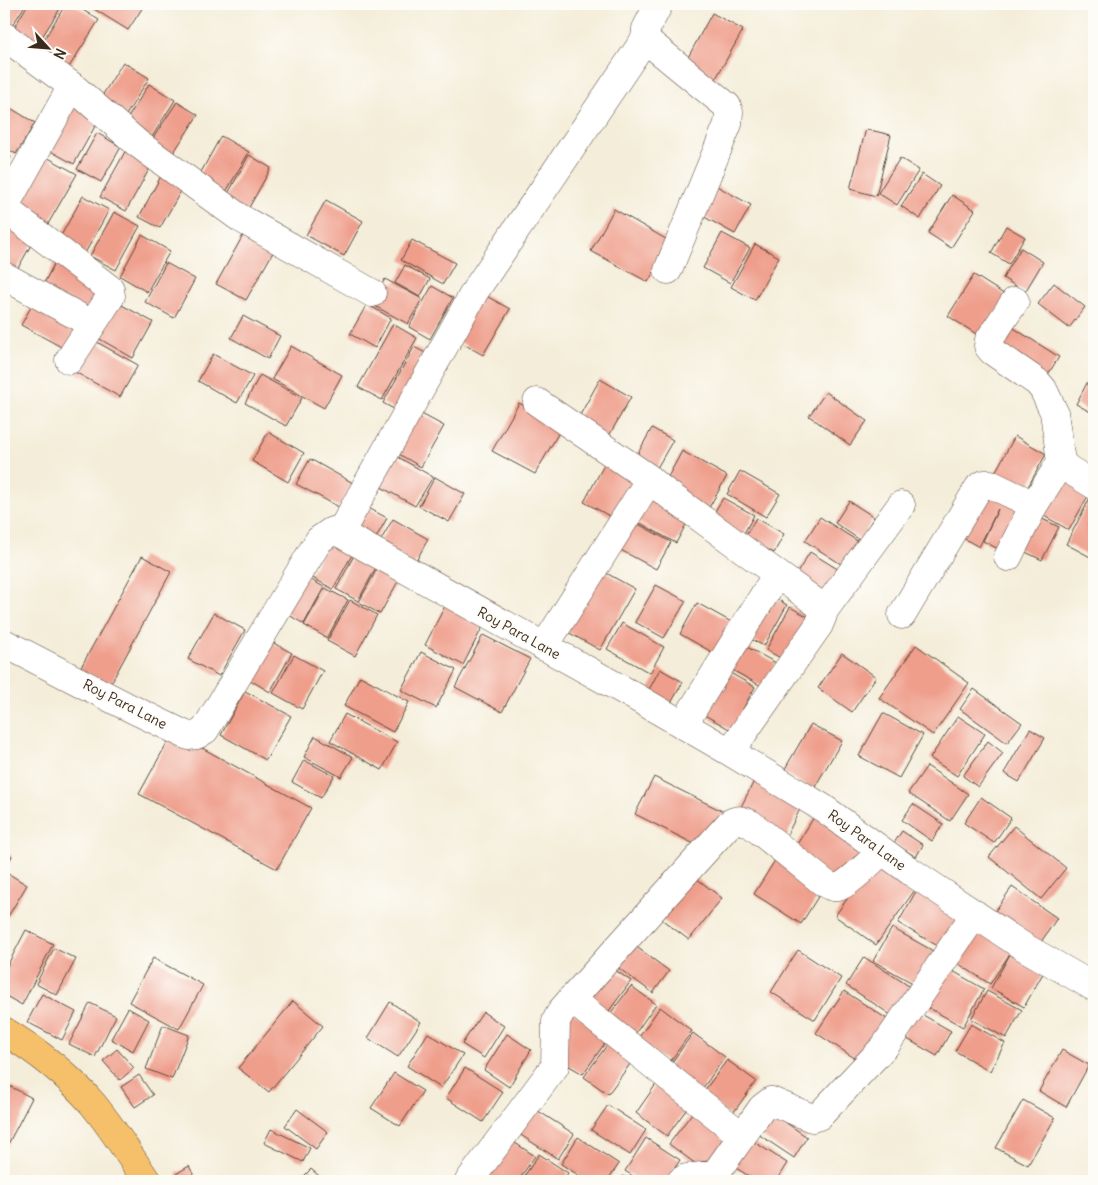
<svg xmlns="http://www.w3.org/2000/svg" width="1098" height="1185" viewBox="0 0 1098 1185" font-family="Delius,sans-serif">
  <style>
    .building { fill: #ef9e8b }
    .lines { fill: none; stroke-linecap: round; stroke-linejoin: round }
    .minor-casing { stroke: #57473a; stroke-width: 29 }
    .major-casing { stroke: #57473a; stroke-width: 29 }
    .minor { stroke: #fff; stroke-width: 28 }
    .major { stroke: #f6c06b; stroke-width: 28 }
    .labels { text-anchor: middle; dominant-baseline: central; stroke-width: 4; stroke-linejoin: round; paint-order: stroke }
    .street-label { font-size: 14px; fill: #3b2a1e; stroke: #fdfcf7 }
  </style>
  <rect width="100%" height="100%" fill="#fdfcf7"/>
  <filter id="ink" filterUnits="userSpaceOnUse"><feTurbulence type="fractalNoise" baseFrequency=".02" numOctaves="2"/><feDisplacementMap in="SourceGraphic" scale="10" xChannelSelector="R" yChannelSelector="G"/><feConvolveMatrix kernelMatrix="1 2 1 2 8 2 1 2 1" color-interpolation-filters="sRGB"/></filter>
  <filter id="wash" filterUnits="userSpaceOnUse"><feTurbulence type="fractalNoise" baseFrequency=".0096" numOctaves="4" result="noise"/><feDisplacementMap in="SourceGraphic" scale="20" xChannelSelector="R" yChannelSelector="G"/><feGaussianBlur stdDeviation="1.12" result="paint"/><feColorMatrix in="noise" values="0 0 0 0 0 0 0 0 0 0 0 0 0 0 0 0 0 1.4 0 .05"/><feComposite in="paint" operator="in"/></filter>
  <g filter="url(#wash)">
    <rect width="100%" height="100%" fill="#f4edd9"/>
    <g id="blocks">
      <!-- building -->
      <path class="building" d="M4,4H26L10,29L4,25Z
        M28,4H63L35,48L11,33Z
        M66,4H73L99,20L69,67L38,49Z
        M86,4H145L128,30Z
        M712,13L743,30L715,80L685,63Z
        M123,62L149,78L123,120L97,104Z
        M149,84L175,100L150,140L124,124Z
        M177,102L198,115L170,158L149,144Z
        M70,103L99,119L74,164L45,148Z
        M4,104L35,123L16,154L4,147Z
        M866,129L891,135L876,196L850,189Z
        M97,133L121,147L101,182L77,169Z
        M221,136L249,152L223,197L196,181Z
        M126,150L152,164L126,211L100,197Z
        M4,153L11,157L4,168Z
        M43,155L77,174L48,224L14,204Z
        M249,155L271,168L246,213L224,201Z
        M900,158L919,170L897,205L878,193Z
        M922,174L940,186L920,219L901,206Z
        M161,176L182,189L160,228L139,217Z
        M715,185L751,205L735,234L699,214Z
        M952,195L975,210L951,248L928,233Z
        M83,196L109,210L84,255L58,241Z
        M326,200L363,221L344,256L306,235Z
        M614,209L671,242L648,282L591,251Z
        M114,212L140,226L116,270L90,256Z
        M13,225L35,238L14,275L4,269V242Z
        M1006,226L1025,237L1009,264L991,253Z
        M246,230L276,247L246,300L216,284Z
        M722,233L750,248L730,283L703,268Z
        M142,235L170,251L147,292L120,276Z
        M412,240L455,263L443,284L401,260Z
        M755,244L779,257L755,300L731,287Z
        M1021,248L1043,262L1025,292L1003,278Z
        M55,262L100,287L84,315L40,291Z
        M166,263L195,279L174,318L145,302Z
        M405,265L430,279L420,297L395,283Z
        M974,275L1007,296L981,337L948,316Z
        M385,279L422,299L408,324L371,304Z
        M1054,283L1085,307L1069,328L1038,304Z
        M432,286L453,298L430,339L409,327Z
        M479,292L510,309L483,355L453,338Z
        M36,298L80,322L65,349L21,325Z
        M118,303L153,322L133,358L98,338Z
        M367,304L391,318L375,348L350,334Z
        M243,316L280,336L268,359L231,338Z
        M1006,323L1059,357L1045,379L992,345Z
        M393,324L417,338L382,400L358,387Z
        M93,340L138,365L120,397L75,372Z
        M291,346L342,375L324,408L272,379Z
        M414,347L433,357L401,413L383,403Z
        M213,354L253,376L237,403L198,381Z
        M260,375L302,398L286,426L245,403Z
        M600,379L631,397L606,441L575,424Z
        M1088,381L1094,384V414L1076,404Z
        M826,392L867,421L850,445L809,416Z
        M519,403L562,427L535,474L492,451Z
        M414,410L444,426L421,467L392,450Z
        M652,428L673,440L653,475L632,464Z
        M268,432L304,453L288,482L252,461Z
        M1015,436L1046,454L1023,496L992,478Z
        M682,451L727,476L706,513L662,488Z
        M391,453L433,477L415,506L374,483Z
        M310,459L353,483L339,507L296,484Z
        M604,465L635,482L615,519L584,502Z
        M1060,469L1093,487L1069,530L1037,512Z
        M740,471L780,494L766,517L727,494Z
        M435,477L465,494L449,522L419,506Z
        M982,486L1030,510L1008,554L983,541L998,509L979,547L956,534Z
        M645,489L691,515L676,543L629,517Z
        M1091,496L1094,498V559L1066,544Z
        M723,498L754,515L741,539L709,521Z
        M849,501L874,517L860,540L835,523Z
        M361,504L387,518L373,543L347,528Z
        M1034,515L1059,527L1042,560L1017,548Z
        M820,517L859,542L844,566L805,541Z
        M756,518L784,534L774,553L745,537Z
        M393,519L428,539L414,565L378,545Z
        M631,520L671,542L656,569L615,547Z
        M333,533L357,546L333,589L309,576Z
        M358,548L380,560L358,601L336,589Z
        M810,552L844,573L825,603L792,581Z
        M142,556L171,572L110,685L80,669Z
        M379,565L401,576L380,614L359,602Z
        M599,569L635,589L600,650L564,630Z
        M302,575L324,587L304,624L282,611Z
        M656,585L686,601L664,638L635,622Z
        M325,588L348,600L327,638L304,625Z
        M766,593L787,605L764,646L743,635Z
        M350,600L377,615L355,656L327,641Z
        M697,603L735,624L717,655L680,634Z
        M446,604L484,624L463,665L425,645Z
        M790,607L810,618L786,661L766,650Z
        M214,613L245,630L219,676L188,659Z
        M622,623L664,647L650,673L607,649Z
        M483,635L530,659L502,712L455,687Z
        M266,639L292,653L270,692L245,677Z
        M736,641L776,663L763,687L723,665Z
        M916,645L969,683L933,735L879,698Z
        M421,652L456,670L436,708L401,690Z
        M842,653L876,677L852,712L818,688Z
        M294,655L323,671L302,709L273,693Z
        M660,669L683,682L667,710L645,697Z
        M725,670L755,687L731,730L701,713Z
        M360,676L409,702L393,732L344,706Z
        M974,689L1022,723L1007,743L960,709Z
        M245,691L291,716L266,760L221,735Z
        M883,713L923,735L899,778L859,756Z
        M345,714L397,742L382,770L330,741Z
        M958,716L985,734L957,776L930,758Z
        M811,724L842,741L813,790L783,772Z
        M1030,729L1045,738L1019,782L1004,773Z
        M173,732L311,808L277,869L139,794Z
        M315,736L353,757L341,777L304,757Z
        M988,741L1003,753L978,787L963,776Z
        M304,760L334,776L321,798L292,782Z
        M927,766L968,794L950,821L908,793Z
        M654,777L724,812L704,849L635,814Z
        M755,779L803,803L786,837L738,813Z
        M981,797L1011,818L994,843L964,823Z
        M913,804L943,824L932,841L902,820Z
        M816,814L866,846L842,884L792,852Z
        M1014,826L1066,868L1041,899L989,857Z
        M902,831L923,845L916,857L894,843Z
        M4,852L12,856L4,871Z
        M777,857L824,887L801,924L754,894Z
        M876,858L917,887L876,945L835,916Z
        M688,872L722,898L689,940L656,915Z
        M9,874L27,885L4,923V882Z
        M919,886L964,912L943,949L898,923Z
        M1012,887L1057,918L1037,948L991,917Z
        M972,919L1015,946L990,984L948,957Z
        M892,928L937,953L918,986L873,961Z
        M26,930L53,944L22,1005L4,995V972Z
        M626,939L669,971L653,993L610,962Z
        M54,948L76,959L57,995L36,984Z
        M1013,949L1046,968L1024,1007L991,988Z
        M1094,949V961L1089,958Z
        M798,950L841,978L815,1020L771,992Z
        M864,957L912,988L894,1017L846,985Z
        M153,958L203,985L179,1029L129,1002Z
        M605,963L631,981L603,1019L574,999Z
        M944,966L984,989L963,1027L922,1004Z
        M631,986L656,1004L630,1041L604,1022Z
        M844,991L887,1019L859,1061L816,1033Z
        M987,991L1022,1010L1006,1038L971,1019Z
        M42,994L76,1012L62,1040L27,1022Z
        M293,1001L323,1026L269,1092L238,1068Z
        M390,1002L421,1022L398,1057L368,1038Z
        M90,1003L116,1016L95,1057L69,1044Z
        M660,1007L692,1031L669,1063L637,1040Z
        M128,1008L149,1020L133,1051L111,1039Z
        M567,1009L610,1036L583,1074L564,1063Z
        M916,1011L951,1031L937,1056L902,1036Z
        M483,1012L504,1026L484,1058L462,1044Z
        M971,1024L1005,1043L990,1071L955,1051Z
        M163,1025L189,1035L172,1079L146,1069Z
        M428,1033L463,1055L441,1088L407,1066Z
        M693,1033L725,1057L700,1092L667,1069Z
        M507,1034L531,1050L509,1087L484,1070Z
        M612,1038L636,1056L608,1094L584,1077Z
        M117,1049L134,1068L120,1080L103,1061Z
        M1062,1050L1089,1065L1066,1107L1039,1091Z
        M4,1052L10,1055L4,1067Z
        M727,1060L756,1081L731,1116L702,1094Z
        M1094,1062V1074L1089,1071Z
        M465,1068L503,1092L483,1122L446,1098Z
        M394,1073L423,1091L400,1126L371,1108Z
        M139,1075L153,1095L135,1107L121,1087Z
        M659,1080L691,1103L667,1136L636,1113Z
        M4,1083L32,1098L4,1152Z
        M1023,1100L1055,1118L1028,1165L996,1148Z
        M608,1105L646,1130L630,1155L591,1130Z
        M532,1107L574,1134L558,1159L516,1132Z
        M696,1108L731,1133L704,1170L669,1144Z
        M297,1109L328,1132L316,1149L285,1126Z
        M766,1109L807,1137L794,1158L752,1130Z
        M271,1129L310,1148L303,1162L264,1143Z
        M506,1137L535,1156L518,1181H478Z
        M578,1137L619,1164L607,1181H588L561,1164Z
        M646,1138L680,1160L666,1181H641L625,1171Z
        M748,1138L787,1163L776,1181H757L731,1165Z
        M539,1154L568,1173L563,1181H521Z
        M189,1166L197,1181H181L176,1174Z
        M311,1169L325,1181H299Z
        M623,1176L630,1181H620Z"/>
    </g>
  </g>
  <g filter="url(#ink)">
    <use href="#blocks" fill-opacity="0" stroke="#57473a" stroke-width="1"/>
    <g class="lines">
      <defs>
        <path id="minor" d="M659,4L646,29L645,39L727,106L729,112L728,124L668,270
          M4,36L72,86L4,208
          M72,86L137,143L240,218L372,293
          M4,208L110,289L111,296L69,360
          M4,276L92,324
          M1015,301L989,340L988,346L992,351L1037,382L1043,389L1054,412L1061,462L1068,469L1094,485
          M537,402L650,479L661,489L822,607L823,615L819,625L730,752
          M340,533L475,291L645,39
          M1008,557L1034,505L1061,462
          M823,612L901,505
          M902,615L979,487L984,484H990L1034,505
          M4,643L124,705L188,736L197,735L205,730L319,540L332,531L340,533L632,695L730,752L823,808L910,871L1024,947L1094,987
          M544,647L650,479
          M683,725L777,574
          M571,999L742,1136
          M469,1181L555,1066L556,1021L562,1010L729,824C737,818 742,820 751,824L823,882C827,885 833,888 838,887C849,884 873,859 882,851
          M681,1181L686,1178L715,1174L762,1108L771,1101L812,1118L819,1116L885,1046L975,914"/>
        <path id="major" d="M4,1031C37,1051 67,1074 92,1103C113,1128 129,1155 147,1181"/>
      </defs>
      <!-- minor casing -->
      <use href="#minor" class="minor-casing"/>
      <!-- major casing -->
      <use href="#major" class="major-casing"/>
      <!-- minor -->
      <use href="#minor" class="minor"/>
      <!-- major -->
      <use href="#major" class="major"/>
    </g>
  </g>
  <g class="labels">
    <!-- street labels -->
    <g class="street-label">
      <text transform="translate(519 633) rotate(29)">Roy Para Lane</text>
      <text transform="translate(125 704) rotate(27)">Roy Para Lane</text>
      <text transform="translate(867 840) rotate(36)">Roy Para Lane</text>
    </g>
  </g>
  <!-- margin -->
  <rect width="1098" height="1185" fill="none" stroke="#fdfcf7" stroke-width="20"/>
  <!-- north arrow -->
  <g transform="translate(48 48) rotate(116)" stroke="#fdfcf7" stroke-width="4" paint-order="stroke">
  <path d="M0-4L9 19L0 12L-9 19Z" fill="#3b2a1e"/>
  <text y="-8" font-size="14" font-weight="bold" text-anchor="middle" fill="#3b2a1e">N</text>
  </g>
</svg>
